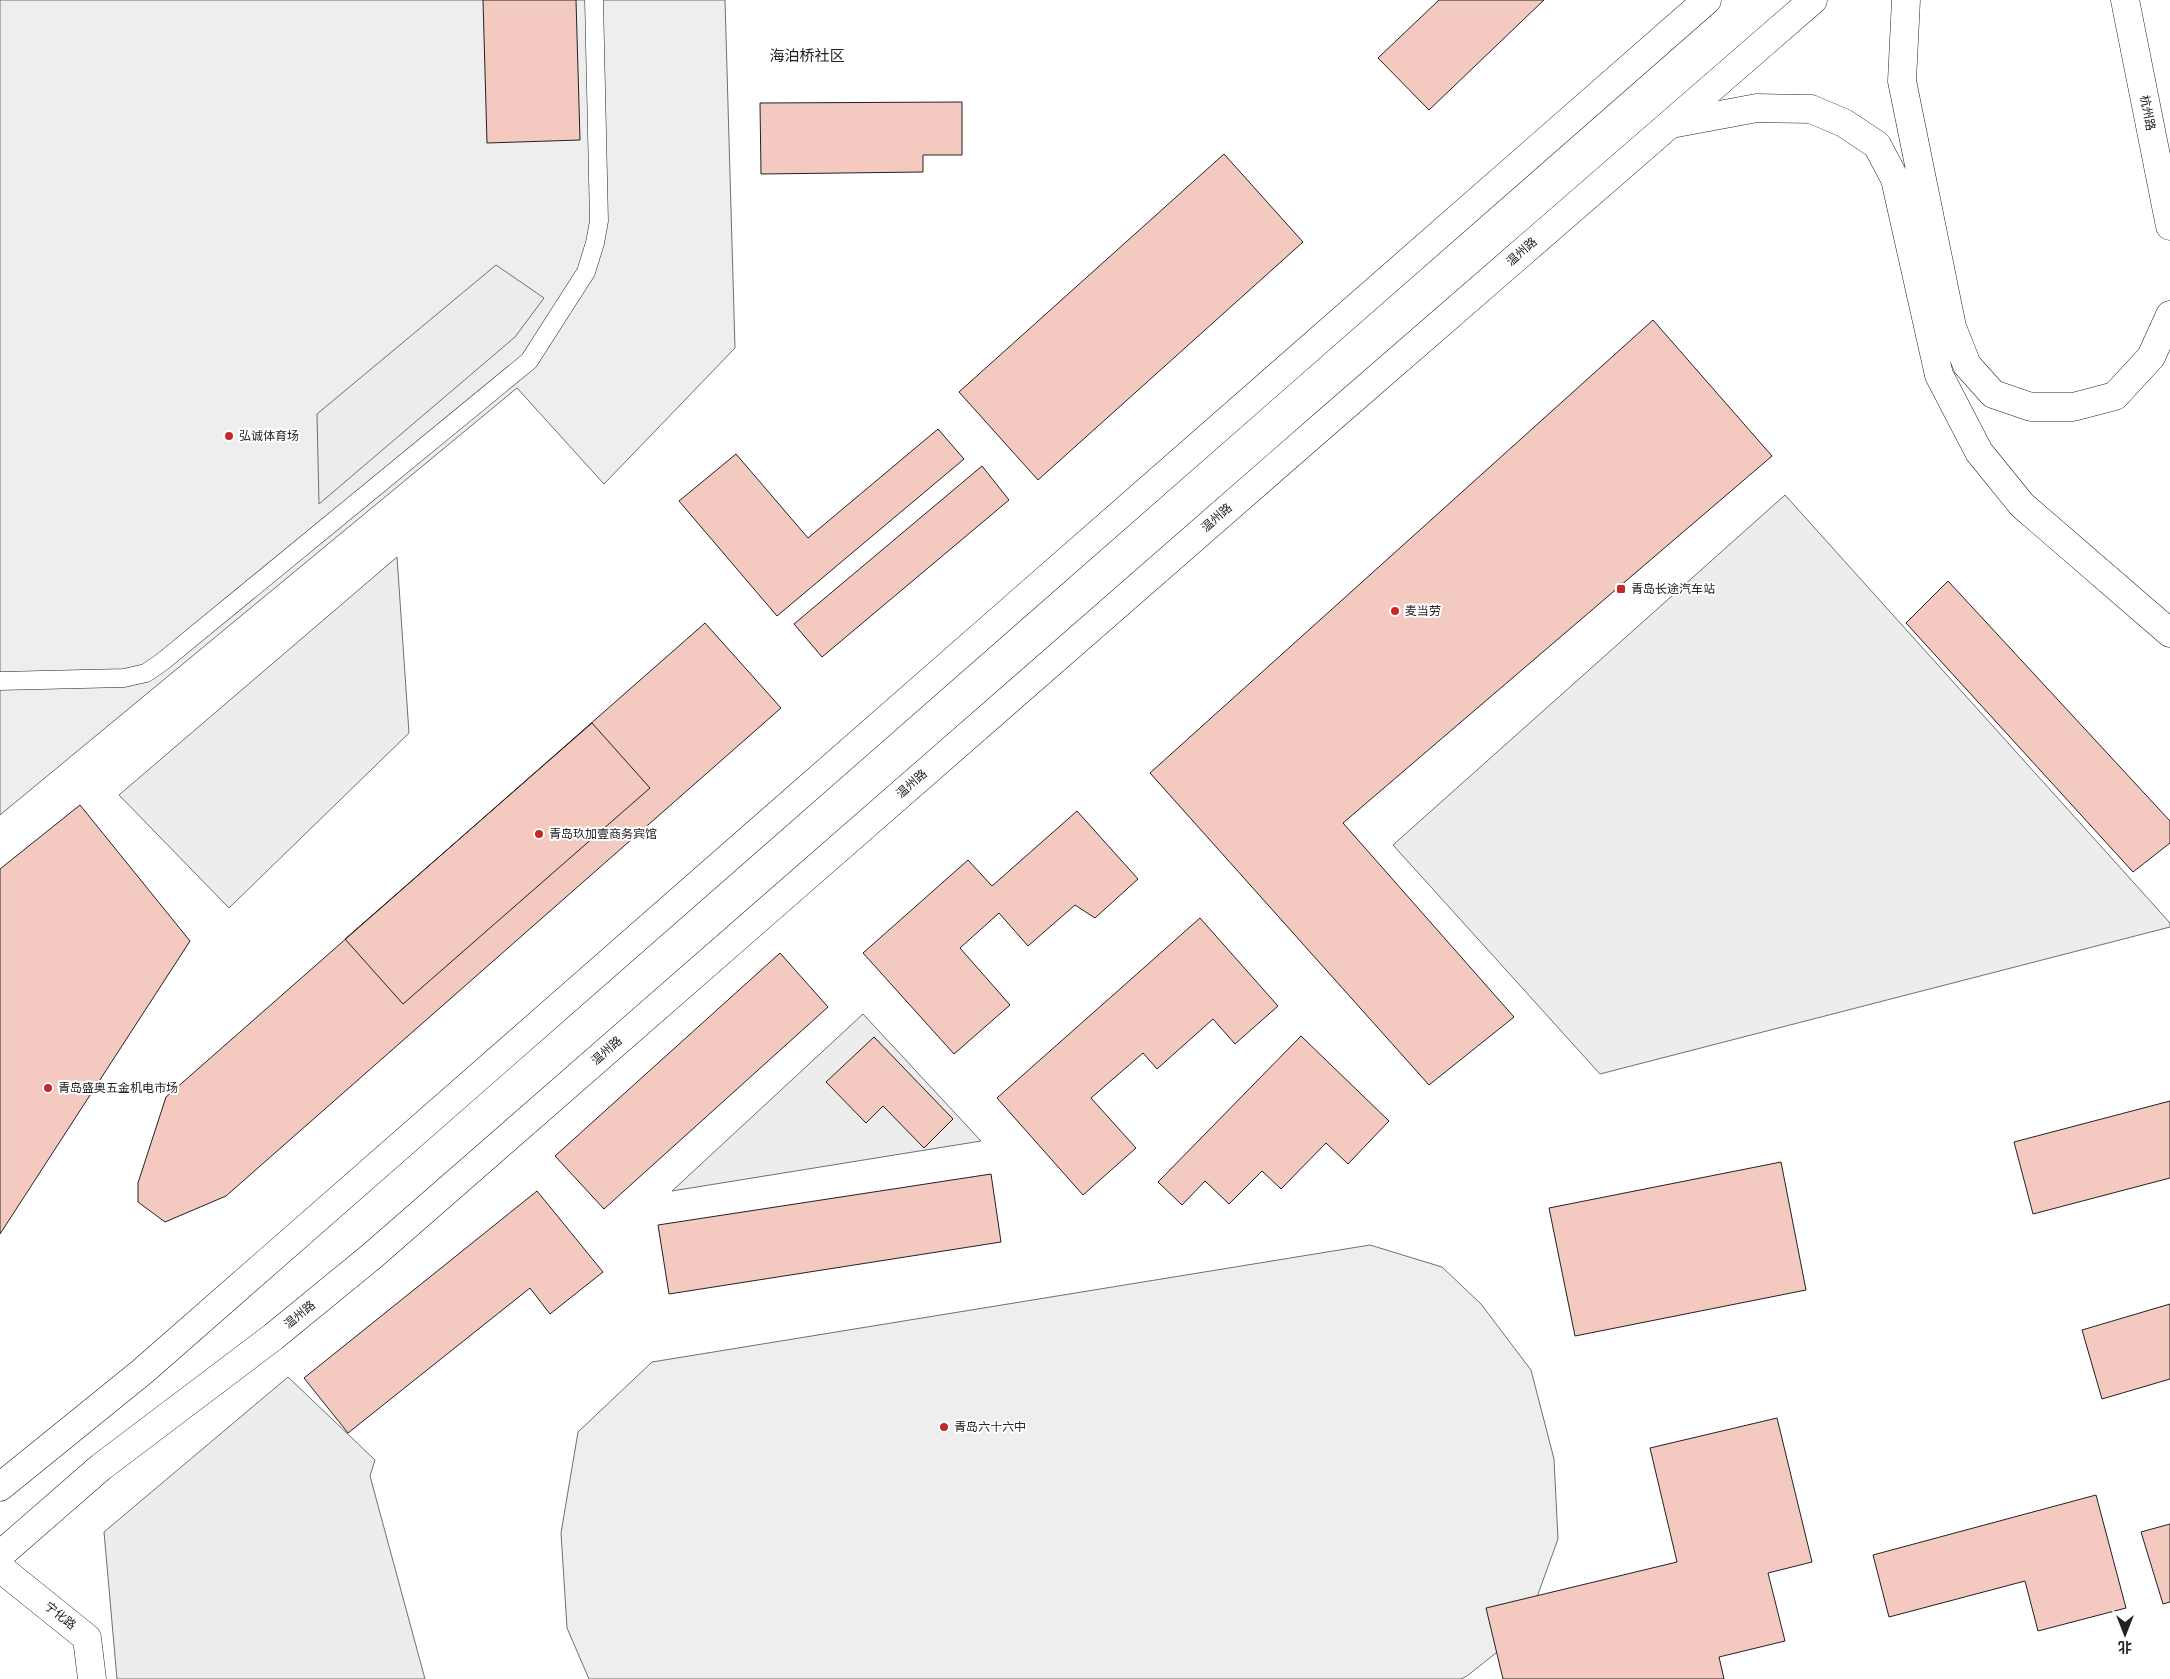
<svg xmlns="http://www.w3.org/2000/svg" width="2170" height="1679" viewBox="0 0 2170 1679" font-family="'Source Sans 3','Noto Sans SC',sans-serif">
  <style>
    .green { fill: #eee; stroke: #6f6f6f }
    .parking { fill: #ededed; stroke: #6f6f6f }
    .building { fill: #f3c9c0; stroke: #222 }
    .lines { fill: none; stroke-linecap: round; stroke-linejoin: round }
    .lane-casing { stroke: #222; stroke-width: 19 }
    .secondary-casing { stroke: #222; stroke-width: 29 }
    .primary-casing { stroke: #222; stroke-width: 29 }
    .lane { stroke: #fff; stroke-width: 18 }
    .secondary { stroke: #fff; stroke-width: 28 }
    .primary { stroke: #fff; stroke-width: 28 }
    .poi-dot { fill: #c62828; stroke: #fff; stroke-width: 2 }
    .labels { text-anchor: middle; dominant-baseline: central; stroke-width: 4; stroke-linejoin: round; paint-order: stroke }
    .street-label { font-size: 12px; fill: #222; stroke: #fff }
    .poi-label { font-size: 12px; fill: #222; stroke: #fff; text-anchor: start }
    .quarter-label { font-size: 15px; fill: #222; stroke: #fff }
  </style>
  <rect width="100%" height="100%" fill="#fff"/>
  <!-- green -->
  <path class="green" d="M0,0H725L735,348L604,484L517,388L0,815Z
    M1370,1245L1442,1267L1481,1304L1531,1370L1554,1459L1558,1539L1525,1630L1467,1676L1461,1679H589L567,1628L561,1533L578,1432L652,1362Z"/>
  <!-- parking -->
  <path class="parking" d="M496,265L544,298L515,337L319,504L317,414Z
    M1785,495L2170,923V927L1600,1074L1393,845Z
    M397,557L409,733L229,908L119,795Z
    M863,1014L981,1141L672,1191Z
    M288,1377L375,1460L370,1476L425,1679H117L104,1532Z"/>
  <!-- building -->
  <path class="building" d="M483,0H576L580,140L487,143Z
    M1439,0H1544L1429,110L1378,58Z
    M962,102V155H923V172L761,174L760,103Z
    M1224,154L1303,242L1038,480L959,392Z
    M1653,320L1772,456L1343,823L1514,1017L1429,1085L1150,773Z
    M938,429L964,459L777,616L679,501L736,454L808,538Z
    M982,466L1009,500L822,657L794,624Z
    M1948,581L2170,821V843L2133,872L1906,623Z
    M705,623L781,708L226,1196L165,1222L138,1202V1183L166,1097Z
    M592,723L650,788L403,1004L345,939Z
    M80,805L190,941L0,1234V869Z
    M1077,811L1138,879L1095,918L1075,905L1028,946L999,913L960,948L1010,1005L954,1054L863,953L968,860L992,886Z
    M1200,918L1278,1006L1235,1044L1213,1019L1157,1069L1143,1053L1091,1098L1136,1148L1083,1195L997,1098Z
    M780,953L828,1007L604,1209L555,1156Z
    M1301,1036L1389,1121L1348,1164L1326,1143L1281,1189L1262,1171L1229,1204L1205,1181L1182,1205L1158,1182Z
    M874,1037L953,1119L924,1148L883,1106L866,1123L826,1082Z
    M2170,1101V1178L2033,1214L2014,1142Z
    M1781,1162L1806,1290L1575,1336L1549,1208Z
    M991,1174L1001,1242L669,1294L658,1225Z
    M537,1191L603,1272L550,1314L530,1288L348,1433L304,1378Z
    M2170,1304V1379L2102,1399L2082,1330Z
    M1777,1418L1812,1562L1768,1573L1785,1641L1719,1657L1724,1679H1503L1486,1608L1677,1562L1650,1448Z
    M2096,1495L2126,1608L2038,1631L2025,1581L1889,1617L1873,1555Z
    M2170,1524V1602L2163,1604L2141,1532Z"/>
  <g class="lines">
    <defs>
      <path id="lane" d="M0,681L124,678L146,673L162,662L529,361L586,272L595,243L599,221L594,0"/>
      <path id="secondary" d="M1906,0L1902,81L1952,327L1967,365L1993,394L2031,407H2073L2115,396L2151,357L2170,315
        M2125,0L2170,226
        M1671,124L1757,108L1811,109L1844,123L1877,145L1895,179L1939,375L1979,452L2022,505L2170,633
        M0,1568L87,1638L92,1679"/>
      <path id="primary" d="M0,1487L143,1371L1707,0
        M0,1555L101,1467L273,1337L372,1256L1328,421L1813,0"/>
    </defs>
    <!-- lane casing -->
    <use href="#lane" class="lane-casing"/>
    <!-- secondary casing -->
    <use href="#secondary" class="secondary-casing"/>
    <!-- primary casing -->
    <use href="#primary" class="primary-casing"/>
    <!-- lane -->
    <use href="#lane" class="lane"/>
    <!-- secondary -->
    <use href="#secondary" class="secondary"/>
    <!-- primary -->
    <use href="#primary" class="primary"/>
  </g>
  <!-- markers -->
  <g class="poi-dot">
    <circle cx="229" cy="436" r="5"/>
    <rect x="1616" y="584" width="10" height="10" rx="2.5"/>
    <circle cx="1395" cy="611" r="5"/>
    <circle cx="539" cy="834" r="5"/>
    <circle cx="48" cy="1088" r="5"/>
    <circle cx="944" cy="1427" r="5"/>
  </g>
  <g class="labels">
    <!-- street labels -->
    <g class="street-label">
      <text transform="translate(2147 113) rotate(79)">杭州路</text>
      <text transform="translate(1522 252) rotate(-41)">温州路</text>
      <text transform="translate(1217 518) rotate(-41)">温州路</text>
      <text transform="translate(912 784) rotate(-41)">温州路</text>
      <text transform="translate(607 1051) rotate(-41)">温州路</text>
      <text transform="translate(300 1315) rotate(-39)">温州路</text>
      <text transform="translate(60 1616) rotate(39)">宁化路</text>
    </g>
    <!-- poi labels -->
    <g class="poi-label">
      <text x="239" y="436">弘诚体育场</text>
      <text x="1631" y="589">青岛长途汽车站</text>
      <text x="1405" y="611">麦当劳</text>
      <text x="549" y="834">青岛玖加壹商务宾馆</text>
      <text x="58" y="1088">青岛盛奥五金机电市场</text>
      <text x="954" y="1427">青岛六十六中</text>
    </g>
    <!-- quarter labels -->
    <g class="quarter-label">
      <text x="807" y="56">海泊桥社区</text>
    </g>
  </g>
  <!-- north arrow -->
  <g transform="translate(2125 1634) rotate(180)" stroke="#ffffff" stroke-width="4" paint-order="stroke">
  <path d="M0-4L9 19L0 12L-9 19Z" fill="#222222"/>
  <text y="-8" font-size="14" font-weight="bold" text-anchor="middle" fill="#222222">北</text>
  </g>
</svg>
